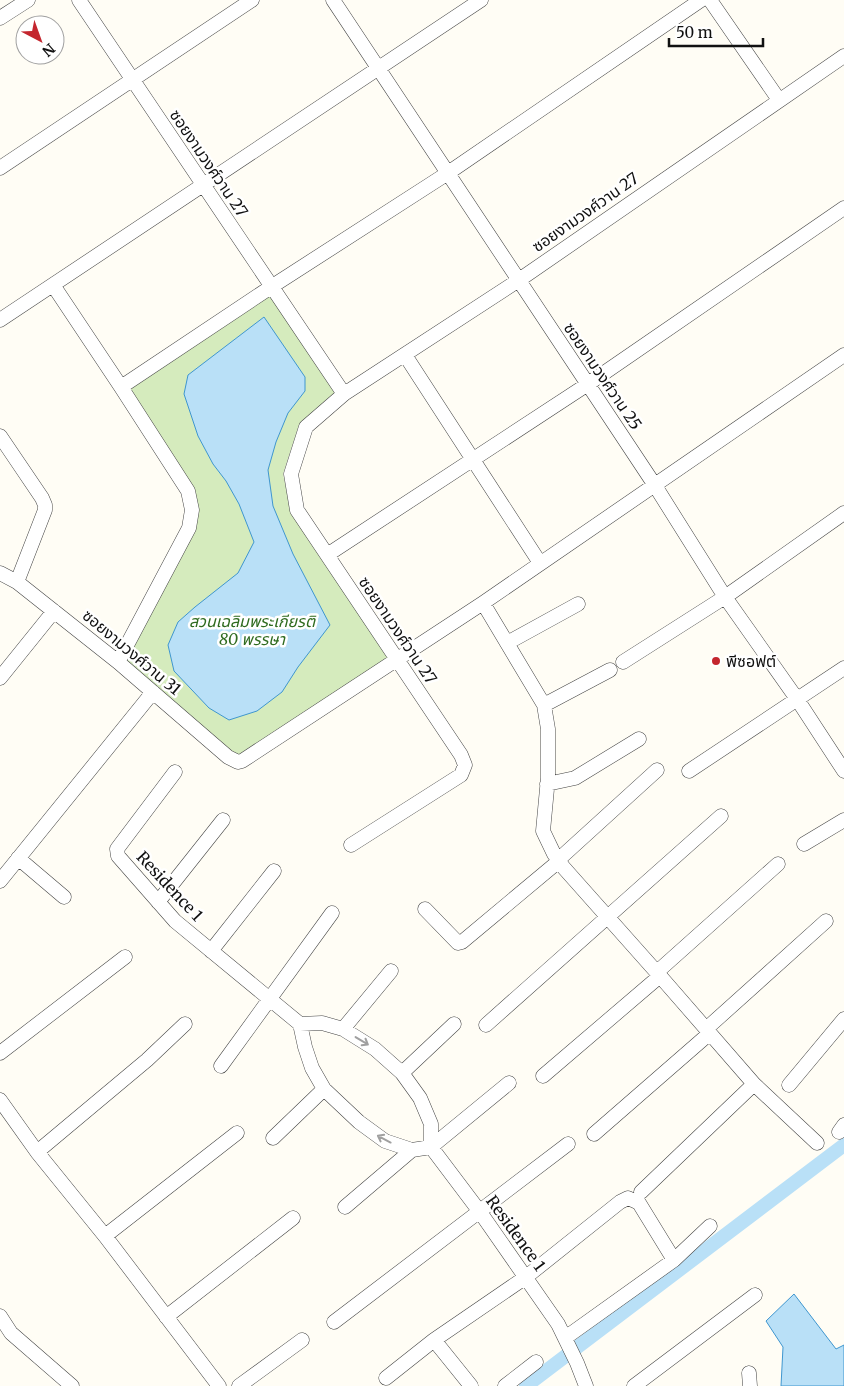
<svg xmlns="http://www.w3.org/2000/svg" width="844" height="1386" viewBox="0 0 844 1386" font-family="Merriweather,'Noto Sans Thai',serif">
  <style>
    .green { fill: #d5ebbd }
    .water { fill: #b9e0f7; stroke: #3f96cf }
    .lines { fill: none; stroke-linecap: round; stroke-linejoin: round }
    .canal { stroke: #b9e0f7; stroke-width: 14 }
    .minor-casing { stroke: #444; stroke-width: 15 }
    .minor { stroke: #fff; stroke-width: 14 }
    .oneway { stroke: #a0a0a0 }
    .poi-dot { fill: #c4262e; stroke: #fff; stroke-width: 2 }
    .labels { text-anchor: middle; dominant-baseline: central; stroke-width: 5; stroke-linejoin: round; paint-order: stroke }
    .street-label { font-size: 16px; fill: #111; stroke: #fff }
    .park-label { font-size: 16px; font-style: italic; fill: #2f6b1f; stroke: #fff }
    .poi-label { font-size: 16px; fill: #111; stroke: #fff; text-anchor: start }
  </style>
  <rect width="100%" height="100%" fill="#fffdf5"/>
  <!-- green -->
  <path class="green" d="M276,289L344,391L299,425L283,474L291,511L389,657L237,760L123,661L196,511L125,388Z"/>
  <!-- water -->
  <path class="water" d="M264,317L305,377V391L288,413L276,442L268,470L273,506L293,554L330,625L298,667L282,692L257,711L229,720L209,708L174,671L168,645L178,622L195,607L238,573L254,542L239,504L226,481L213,464L198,436L184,394L188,375Z
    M794,1294L836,1349L844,1345V1386H781L783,1347L766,1321Z"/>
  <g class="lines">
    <!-- canal -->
    <path class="canal" d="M526,1386L844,1145"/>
    <defs>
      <path id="minor" d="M79,0L344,394
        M333,0L654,484L725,597L797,699L844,771
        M710,0L779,100
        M0,18L28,0
        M0,168L252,0
        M53,285L121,387L188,491L192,510L189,528L118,662
        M0,320L481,0
        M405,355L540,563
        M121,387L271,287L448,173L701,0
        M0,436L42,498L45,505V510L17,582
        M327,555L588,384L844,208
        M0,573L17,582L118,662L228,757L238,762L242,761L483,603L844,355
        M483,603L544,705L548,729V778L543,831L554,854L564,868L660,976L754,1084L817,1143
        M507,643L578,604
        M623,662L725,597L844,513
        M0,678L54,611
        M544,705L610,670
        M689,771L844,668
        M175,772L117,849L118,856L175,921L300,1024L305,1047L312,1068L324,1089L359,1122L385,1141L412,1150L431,1147
        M547,784L575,778L639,739
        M804,844L844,820
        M351,845L461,775L465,765L461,755L297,510L291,474L306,427L344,394L519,280L844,56
        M18,858L64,897
        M558,860L657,770
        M0,881L153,692
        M158,902L223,820
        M425,909L458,943L462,942L559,861
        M211,951L274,871
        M657,972L778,864
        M300,1024L322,1023L343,1029L375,1049L402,1073L420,1098L431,1124V1147L480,1212L558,1324L577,1363L586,1386
        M486,1025L721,816
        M343,1029L391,971
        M706,1029L826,921
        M0,1053L125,957
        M221,1066L332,913
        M402,1073L454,1024
        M543,1076L660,976
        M789,1085L844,1019
        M0,1100L37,1152L105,1236L219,1386
        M839,1132L844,1125
        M594,1134L710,1033
        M273,1138L324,1089
        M431,1147L509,1083
        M37,1152L147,1060L185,1024
        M641,1192L754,1084
        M345,1207L412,1150
        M105,1236L237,1133
        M0,1316L11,1333L72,1386
        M166,1317L293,1218
        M334,1322L568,1144
        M565,1338L674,1260L710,1226
        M434,1340L471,1386
        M749,1373L750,1386
        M386,1378L434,1340L526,1277L620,1202L628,1198L639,1203L674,1260
        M239,1386L302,1340
        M505,1386L536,1362
        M634,1386L755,1295"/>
    </defs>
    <!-- minor casing -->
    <use href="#minor" class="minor-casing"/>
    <!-- minor -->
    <use href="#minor" class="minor"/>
  </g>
  <!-- one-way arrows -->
  <defs><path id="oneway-shaft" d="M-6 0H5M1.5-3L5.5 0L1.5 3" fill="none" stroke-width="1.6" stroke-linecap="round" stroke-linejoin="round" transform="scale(1.25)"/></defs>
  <g class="oneway">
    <use href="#oneway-shaft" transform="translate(362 1041) rotate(31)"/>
    <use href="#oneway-shaft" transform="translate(384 1139) rotate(-152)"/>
  </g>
  <!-- markers -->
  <circle class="poi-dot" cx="716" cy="661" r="5"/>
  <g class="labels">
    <!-- street labels -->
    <g class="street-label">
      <text transform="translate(209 163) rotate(56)">ซอยงามวงศ์วาน 27</text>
      <text transform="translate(585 212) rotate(-35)">ซอยงามวงศ์วาน 27</text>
      <text transform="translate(603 376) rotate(56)">ซอยงามวงศ์วาน 25</text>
      <text transform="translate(398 630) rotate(56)">ซอยงามวงศ์วาน 27</text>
      <text transform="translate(132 652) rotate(40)">ซอยงามวงศ์วาน 31</text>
      <text transform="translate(170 886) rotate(47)">Residence 1</text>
      <text transform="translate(516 1233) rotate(54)">Residence 1</text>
    </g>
    <!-- park labels -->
    <g class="park-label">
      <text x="252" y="621">สวนเฉลิมพระเกียรติ<tspan x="252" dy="18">80 พรรษา</tspan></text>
    </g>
    <!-- poi labels -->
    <g class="poi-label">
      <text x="726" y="661">พีซอฟต์</text>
    </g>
  </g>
  <!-- north arrow -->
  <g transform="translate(40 40) rotate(139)"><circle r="24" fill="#ffffff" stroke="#a0a0a0"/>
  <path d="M0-4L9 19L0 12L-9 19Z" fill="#c4262e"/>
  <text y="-8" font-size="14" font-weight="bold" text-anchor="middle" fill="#111111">N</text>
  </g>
  <!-- scale -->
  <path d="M669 38v8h94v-8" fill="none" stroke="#111111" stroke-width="2.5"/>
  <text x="676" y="38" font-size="15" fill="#111111" stroke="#ffffff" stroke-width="4" paint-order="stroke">50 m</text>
</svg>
